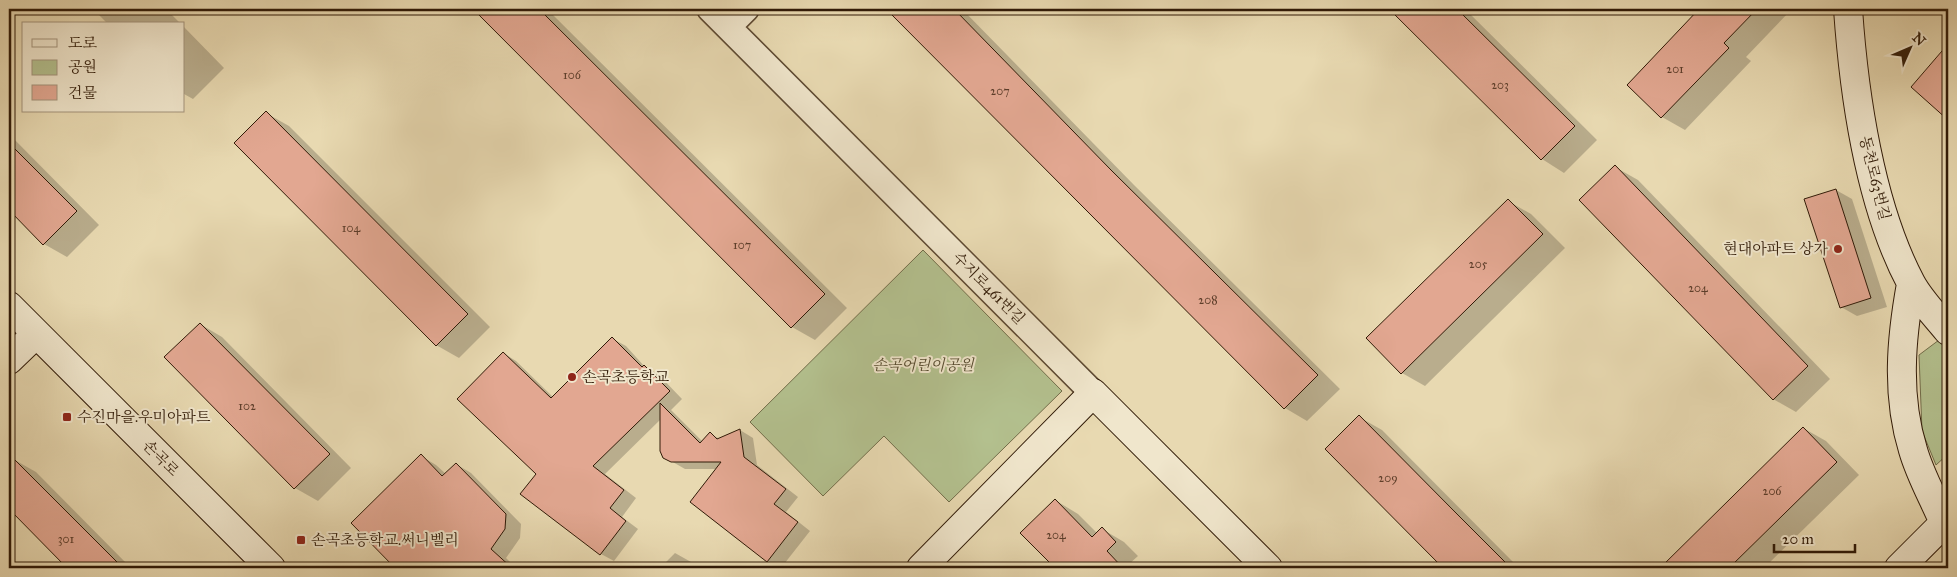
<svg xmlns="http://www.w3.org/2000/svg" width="1957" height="577" viewBox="0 0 1957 577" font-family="'IM FELL Great Primer','Noto Serif KR',serif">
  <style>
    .green { fill: #b3c08e; stroke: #726d4a }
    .shadow { fill: #0003 }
    .building { fill: #e2a791; stroke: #301a07 }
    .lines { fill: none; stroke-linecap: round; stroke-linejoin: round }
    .street-casing { stroke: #5e4a32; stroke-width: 28 }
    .secondary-casing { stroke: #301a07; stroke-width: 30 }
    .street { stroke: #f0e6cc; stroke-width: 25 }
    .secondary { stroke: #f0e6cc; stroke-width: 28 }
    .poi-dot { fill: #8f2418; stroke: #f0e6cc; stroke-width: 2 }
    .labels { text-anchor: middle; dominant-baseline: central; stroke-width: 4; stroke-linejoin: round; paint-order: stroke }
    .number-label { font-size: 12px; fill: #5c3d2a }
    .street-label { font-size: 15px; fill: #301a07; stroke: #f0e6cc }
    .poi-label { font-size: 15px; fill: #301a07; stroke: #f0e6cc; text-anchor: start }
    .park-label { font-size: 15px; font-style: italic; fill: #574c30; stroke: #f0e6cc }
  </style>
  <rect width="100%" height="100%" fill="#e8d9b1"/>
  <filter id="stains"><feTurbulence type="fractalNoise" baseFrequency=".004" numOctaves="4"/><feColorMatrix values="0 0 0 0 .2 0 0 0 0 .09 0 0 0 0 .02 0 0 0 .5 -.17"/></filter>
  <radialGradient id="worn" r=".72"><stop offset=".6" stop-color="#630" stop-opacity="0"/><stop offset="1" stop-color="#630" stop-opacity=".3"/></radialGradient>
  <!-- green -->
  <path class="green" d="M923,250L1062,391L949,502L884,436L823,496L750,422Z
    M1939,340L1948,352V454L1936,465L1922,431L1919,355Z"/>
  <!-- shadow -->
  <path class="shadow" d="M93,9H166L181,24H108Z
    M475,9H547L847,308L815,340L792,327Z
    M888,9H962L1134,185L1340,389L1307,421L1285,408Z
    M1390,9H1465L1597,140L1564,173L1542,159Z
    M1693,9H1792L1746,57L1751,61L1685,130L1662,117L1696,14Z
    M184,27L224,68L193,99L184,94Z
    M1945,50L1948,52V118L1913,87Z
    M266,113L289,126L490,327L459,358L436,345Z
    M9,134L99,225L67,257L44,244L9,208Z
    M1615,167L1638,180L1830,379L1796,412L1773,399Z
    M1836,190L1852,199L1887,307L1857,316L1841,307Z
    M1508,201L1531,214L1565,248L1425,386L1402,373Z
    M200,324L222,337L351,468L318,501L295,488L166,357Z
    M613,339L626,346L645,367L658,374L682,399L671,410L703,442L710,434L720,439L740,430L753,438L757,465L798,497L786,512L810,531L781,568L768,561L692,502L718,469H685L664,457L661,419L605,474L636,498L622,517L638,529L614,561L601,554L537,474L503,353L516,361L553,397Z
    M1948,385V407L1942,399V392Z
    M1359,417L1382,430L1519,568H1445L1326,449Z
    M1803,428L1826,441L1859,475L1764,568H1662Z
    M421,456L436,465L446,474L456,464L471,473L521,524L520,538L506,558L516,568H397L352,524Z
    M13,459L36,472L131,568H69L9,507V464Z
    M1055,500L1078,514L1097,533L1102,529L1124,542L1138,556L1128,565L1132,568H1057L1022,533Z
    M675,553L691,562L697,568H660Z"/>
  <!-- building -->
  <path class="building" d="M473,9H539L825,294L791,328Z
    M886,9H954L1111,170L1318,375L1284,409Z
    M1389,9H1457L1575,126L1541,160Z
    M1699,9H1757L1724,43L1729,48L1661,118L1627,85Z
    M1948,44V120L1911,87Z
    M266,111L468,314L436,346L234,143Z
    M9,143L77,211L43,245L9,210Z
    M1615,165L1808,366L1773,400L1579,200Z
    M1836,189L1871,298L1840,308L1804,199Z
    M1508,199L1543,234L1401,374L1366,338Z
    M200,323L330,454L294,489L164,357Z
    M612,337L642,367L644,365L670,391L593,466L624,490L610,508L626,521L600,555L520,494L536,474L457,399L503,352L551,398Z
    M660,403L700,443L710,432L717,439L740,429L744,457L786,489L774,504L798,522L767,562L690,502L721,462H671L663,458L660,451Z
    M1359,415L1457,514L1511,568H1443L1325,449Z
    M1803,427L1837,462L1729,568H1660Z
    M9,454L123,568H67L9,509Z
    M421,454L442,476L456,463L506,514L505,529L491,549L512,568H395L351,523Z
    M1055,499L1092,537L1102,527L1116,542L1107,551L1123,568H1055L1020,533Z"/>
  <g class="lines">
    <defs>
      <path id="street" d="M710,9L1093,393
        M728,27L746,9"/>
      <path id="secondary" d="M1848,9C1854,95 1870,206 1911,283C1920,300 1936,316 1948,331
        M1911,284C1901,339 1896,395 1913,450C1920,475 1934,499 1944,523
        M9,306L271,568
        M9,360L36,334
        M921,568L1093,393L1268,568
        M1899,568L1948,519"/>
    </defs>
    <!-- street casing -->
    <use href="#street" class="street-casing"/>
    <!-- secondary casing -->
    <use href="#secondary" class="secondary-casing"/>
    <!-- street -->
    <use href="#street" class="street"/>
    <!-- secondary -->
    <use href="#secondary" class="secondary"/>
  </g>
  <!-- markers -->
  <g class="poi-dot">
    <circle cx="1838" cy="249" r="5"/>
    <circle cx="572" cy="377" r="5"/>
    <rect x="62" y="412" width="10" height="10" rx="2.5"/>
    <rect x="296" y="535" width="10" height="10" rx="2.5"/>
  </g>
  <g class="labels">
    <!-- number labels -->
    <g class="number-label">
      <text x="1675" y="69">201</text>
      <text x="572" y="75">106</text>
      <text x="1500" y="85">203</text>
      <text x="1000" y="91">207</text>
      <text x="351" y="228">104</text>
      <text x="742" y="245">107</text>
      <text x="1478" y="264">205</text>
      <text x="1698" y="288">204</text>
      <text x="1208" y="300">208</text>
      <text x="247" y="406">102</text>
      <text x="1388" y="478">209</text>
      <text x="1772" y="491">206</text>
      <text x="1056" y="535">204</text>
      <text x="66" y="539">301</text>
    </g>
    <!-- street labels -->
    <g class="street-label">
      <text transform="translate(1875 178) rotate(76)">동천로63번길</text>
      <text transform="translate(989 288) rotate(45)">수지로461번길</text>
      <text transform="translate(161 458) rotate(45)">손곡로</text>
    </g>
    <!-- poi labels -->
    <g class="poi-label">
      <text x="1828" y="249" text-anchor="end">현대아파트 상가</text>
      <text x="582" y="377">손곡초등학교</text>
      <text x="77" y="417">수진마을.우미아파트</text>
      <text x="311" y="540">손곡초등학교.써니벨리</text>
    </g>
    <!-- park labels -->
    <g class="park-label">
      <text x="923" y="365">손곡어린이공원</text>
    </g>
  </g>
  <!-- margin -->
  <rect width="1957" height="577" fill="none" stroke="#e8d9b1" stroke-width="30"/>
  <rect x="10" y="10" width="1937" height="557" fill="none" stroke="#301a07" stroke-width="2.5"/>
  <rect x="15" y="15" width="1927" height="547" fill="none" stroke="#301a07"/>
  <!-- legend -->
  <rect x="22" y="22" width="162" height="90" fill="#f0e6cc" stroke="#a3947d"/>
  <rect x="32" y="39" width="25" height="8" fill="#f0e6cc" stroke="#a3947d"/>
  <text x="68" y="48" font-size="15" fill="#301a07">도로</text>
  <rect x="32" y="60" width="25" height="15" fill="#b3c08e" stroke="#a3947d"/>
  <text x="68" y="72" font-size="15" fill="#301a07">공원</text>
  <rect x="32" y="85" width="25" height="15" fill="#e2a791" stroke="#a3947d"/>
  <text x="68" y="98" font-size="15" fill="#301a07">건물</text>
  <!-- north arrow -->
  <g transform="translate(1910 48) rotate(45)" stroke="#f0e6cc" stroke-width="4" paint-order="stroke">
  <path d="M0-4L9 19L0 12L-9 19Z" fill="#301a07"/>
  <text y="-8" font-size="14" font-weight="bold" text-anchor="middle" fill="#301a07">N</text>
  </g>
  <!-- scale -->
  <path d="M1774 544v8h81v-8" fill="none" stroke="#301a07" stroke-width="2.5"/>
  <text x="1782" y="544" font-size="15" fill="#301a07" stroke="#f0e6cc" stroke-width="4" paint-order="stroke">20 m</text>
  <rect width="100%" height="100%" filter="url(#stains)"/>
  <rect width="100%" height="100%" fill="url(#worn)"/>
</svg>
